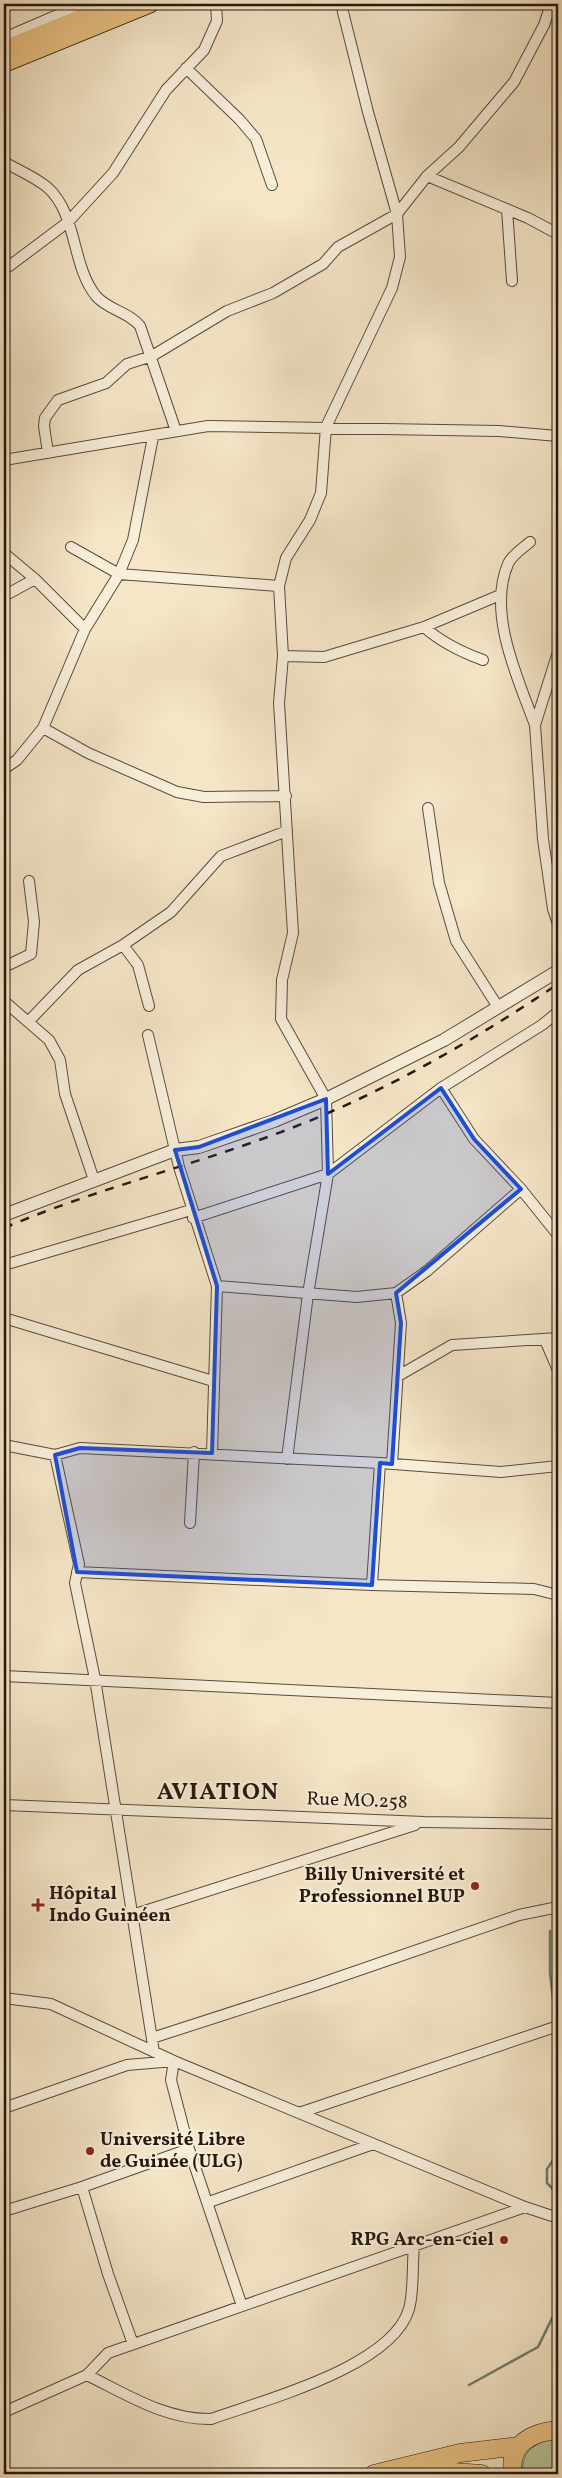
<svg xmlns="http://www.w3.org/2000/svg" width="562" height="2478" viewBox="0 0 562 2478" font-family="Vollkorn,serif">
  <style>
    .grass { fill: #b6c69a; stroke: #6e6e53 }
    .lines { fill: none; stroke-linecap: round; stroke-linejoin: round }
    .stream { stroke: #6c7c71; stroke-width: 2.5 }
    .minor-casing { stroke: #594b3b; stroke-width: 12 }
    .tertiary-casing { stroke: #594b3b; stroke-width: 14 }
    .primary-casing { stroke: #25170c; stroke-width: 18 }
    .trunk-casing { stroke: #25170c; stroke-width: 19 }
    .minor { stroke: #f8efdb; stroke-width: 10 }
    .tertiary { stroke: #f8efdb; stroke-width: 12 }
    .primary { stroke: #eac384; stroke-width: 16 }
    .trunk { stroke: #eac384; stroke-width: 18 }
    .rail { stroke: #25170c; stroke-width: 2.5; stroke-dasharray: 9 9; stroke-linecap: butt }
    .marked { fill: #1d4ed8; fill-opacity: 0.2; stroke: #1d4ed8; stroke-width: 4; stroke-linejoin: round }
    .poi-dot { fill: #8f2418; stroke: #f8efdb; stroke-width: 2 }
    .labels { text-anchor: middle; dominant-baseline: central; stroke-width: 4; stroke-linejoin: round; paint-order: stroke }
    .street-label { font-size: 19px; fill: #25170c; stroke: #f8efdb }
    .poi-label { font-size: 19px; font-weight: bold; fill: #25170c; stroke: #f8efdb; text-anchor: end }
    .district-label { font-size: 24px; font-weight: bold; letter-spacing: 1px; fill: #25170c; stroke: #f8efdb }
  </style>
  <rect width="100%" height="100%" fill="#f5e6c8"/>
  <filter id="stains"><feTurbulence type="fractalNoise" baseFrequency=".004" numOctaves="4"/><feColorMatrix values="0 0 0 0 .2 0 0 0 0 .09 0 0 0 0 .02 0 0 0 .5 -.17"/></filter>
  <radialGradient id="worn" r=".72"><stop offset=".6" stop-color="#630" stop-opacity="0"/><stop offset="1" stop-color="#630" stop-opacity=".3"/></radialGradient>
  <!-- grass -->
  <path class="grass" d="M558,2436V2474H523C520,2449 537,2443 558,2436Z"/>
  <g class="lines">
    <!-- stream -->
    <path class="stream" d="M550,1931V1973L555,2016
      M558,2153L547,2169V2183L558,2194
      M469,2385L538,2347L558,2306"/>
    <defs>
      <path id="minor" d="M4,38L83,4
        M186,68L240,120L256,139L272,185
        M4,162C18,170 35,177 47,187C78,214 71,265 96,296C108,310 129,312 140,326L176,431
        M427,176L528,218L558,234
        M507,209L512,281
        M4,270L68,222L113,173L166,90L204,50L217,21L216,4
        M48,453L44,426L45,418L58,400L106,383L127,364L152,356L227,311L273,293L323,264L338,247L397,214L427,176L459,147L514,82L544,25L551,4
        M4,460L208,426L499,431L558,436
        M530,542C523,548 511,556 508,564C487,613 518,679 535,725
        M71,547L119,574L279,586
        M4,553L35,579L85,629
        M4,596L35,579
        M424,627C441,642 461,652 483,660
        M558,652L535,725L543,839L553,909L558,924
        M283,656L324,657L424,627L500,595
        M43,728L88,753L177,792L204,797L286,796
        M4,769L17,760L43,728L85,629L119,574L133,540L153,437
        M428,808L439,883L456,941L498,1007
        M123,945L138,965L149,1006
        M4,967L31,954L34,922L29,881
        M4,1001L49,1040L60,1060L65,1094L94,1180
        M29,1021L78,970L123,945L171,912L221,856L287,831
        M148,1035L179,1167L217,1286L212,1453
        M441,1088L474,1139L521,1189L558,1235
        M193,1218L328,1174L441,1088L542,1025L558,1012
        M4,1265L191,1210
        M217,1286L357,1297L396,1293L427,1271L521,1189
        M4,1318L213,1381
        M545,1340L558,1370
        M398,1376L452,1345L558,1338
        M4,1445L55,1455L80,1448L380,1463L501,1472L558,1466
        M55,1455L79,1564L75,1583L95,1679L154,2052
        M287,1459L308,1294L328,1174L326,1099L281,1019L282,980L293,933L279,703L283,656L279,586L286,558L310,520L321,493L326,427L392,288L400,257L397,214L368,112L341,4
        M392,1464L401,1323L396,1293
        M190,1523L194,1452
        M77,1572L372,1585L534,1589L558,1595
        M372,1585L380,1463
        M4,1676L558,1703
        M4,1805L424,1822L558,1824
        M132,1915L415,1825
        M558,1932V1988
        M4,1998L51,2004L174,2061L525,2207L558,2218
        M152,2038L313,1986L519,1915L558,1907
        M4,2108L127,2065L174,2061L171,2080L189,2149L242,2306
        M299,2113L558,2026
        M82,2187L108,2274L133,2344
        M209,2202L373,2144
        M4,2211L82,2187L189,2149
        M87,2375L108,2353L525,2207
        M4,2412L87,2375C126,2394 166,2420 211,2419C264,2400 392,2367 409,2309C414,2292 412,2265 414,2247"/>
      <path id="tertiary" d="M61,4L69,23
        M4,1215L175,1150L199,1147L274,1121L326,1099L444,1040L558,971"/>
      <path id="primary" d="M4,49L115,4
        M4,64L151,4"/>
      <path id="trunk" d="M374,2474L460,2453L519,2446
        M427,2474L453,2472L482,2474
        M513,2474C508,2444 532,2432 558,2430"/>
    </defs>
    <!-- minor casing -->
    <use href="#minor" class="minor-casing"/>
    <!-- tertiary casing -->
    <use href="#tertiary" class="tertiary-casing"/>
    <!-- primary casing -->
    <use href="#primary" class="primary-casing"/>
    <!-- trunk casing -->
    <use href="#trunk" class="trunk-casing"/>
    <!-- minor -->
    <use href="#minor" class="minor"/>
    <!-- tertiary -->
    <use href="#tertiary" class="tertiary"/>
    <!-- primary -->
    <use href="#primary" class="primary"/>
    <!-- trunk -->
    <use href="#trunk" class="trunk"/>
    <!-- rail -->
    <path class="rail" d="M4,1228C109,1183 223,1159 328,1113C409,1078 485,1033 558,984"/>
  </g>
  <!-- marked area -->
  <path class="marked" d="M441,1088L474,1139L521,1189L396,1293L401,1323L392,1464L380,1463L372,1585L77,1572L55,1455L80,1448L212,1453L217,1286L175,1150L199,1147L326,1099L328,1174Z"/>
  <!-- markers -->
  <g class="poi-dot">
    <circle cx="475" cy="1886" r="5"/>
    <path d="M35.5 1897.5h5v5h5v5h-5v5h-5v-5h-5v-5h5z"/>
    <circle cx="90" cy="2151" r="5"/>
    <circle cx="504" cy="2240" r="5"/>
  </g>
  <g class="labels">
    <!-- street labels -->
    <g class="street-label">
      <text transform="translate(357 1801) rotate(2)">Rue MO.258</text>
    </g>
    <!-- poi labels -->
    <g class="poi-label">
      <text x="465" y="1875">Billy Université et<tspan x="465" dy="22">Professionnel BUP</tspan></text>
      <text x="49" y="1894" text-anchor="start">Hôpital<tspan x="49" dy="22">Indo Guinéen</tspan></text>
      <text x="100" y="2140" text-anchor="start">Université Libre<tspan x="100" dy="22">de Guinée (ULG)</tspan></text>
      <text x="494" y="2240">RPG Arc-en-ciel</text>
    </g>
    <!-- district labels -->
    <g class="district-label">
      <text x="218" y="1793">AVIATION</text>
    </g>
  </g>
  <!-- margin -->
  <rect width="562" height="2478" fill="none" stroke="#f5e6c8" stroke-width="20"/>
  <rect x="5" y="5" width="552" height="2468" fill="none" stroke="#25170c" stroke-width="2.5"/>
  <rect x="10" y="10" width="542" height="2458" fill="none" stroke="#25170c"/>
  <rect width="100%" height="100%" filter="url(#stains)"/>
  <rect width="100%" height="100%" fill="url(#worn)"/>
</svg>
